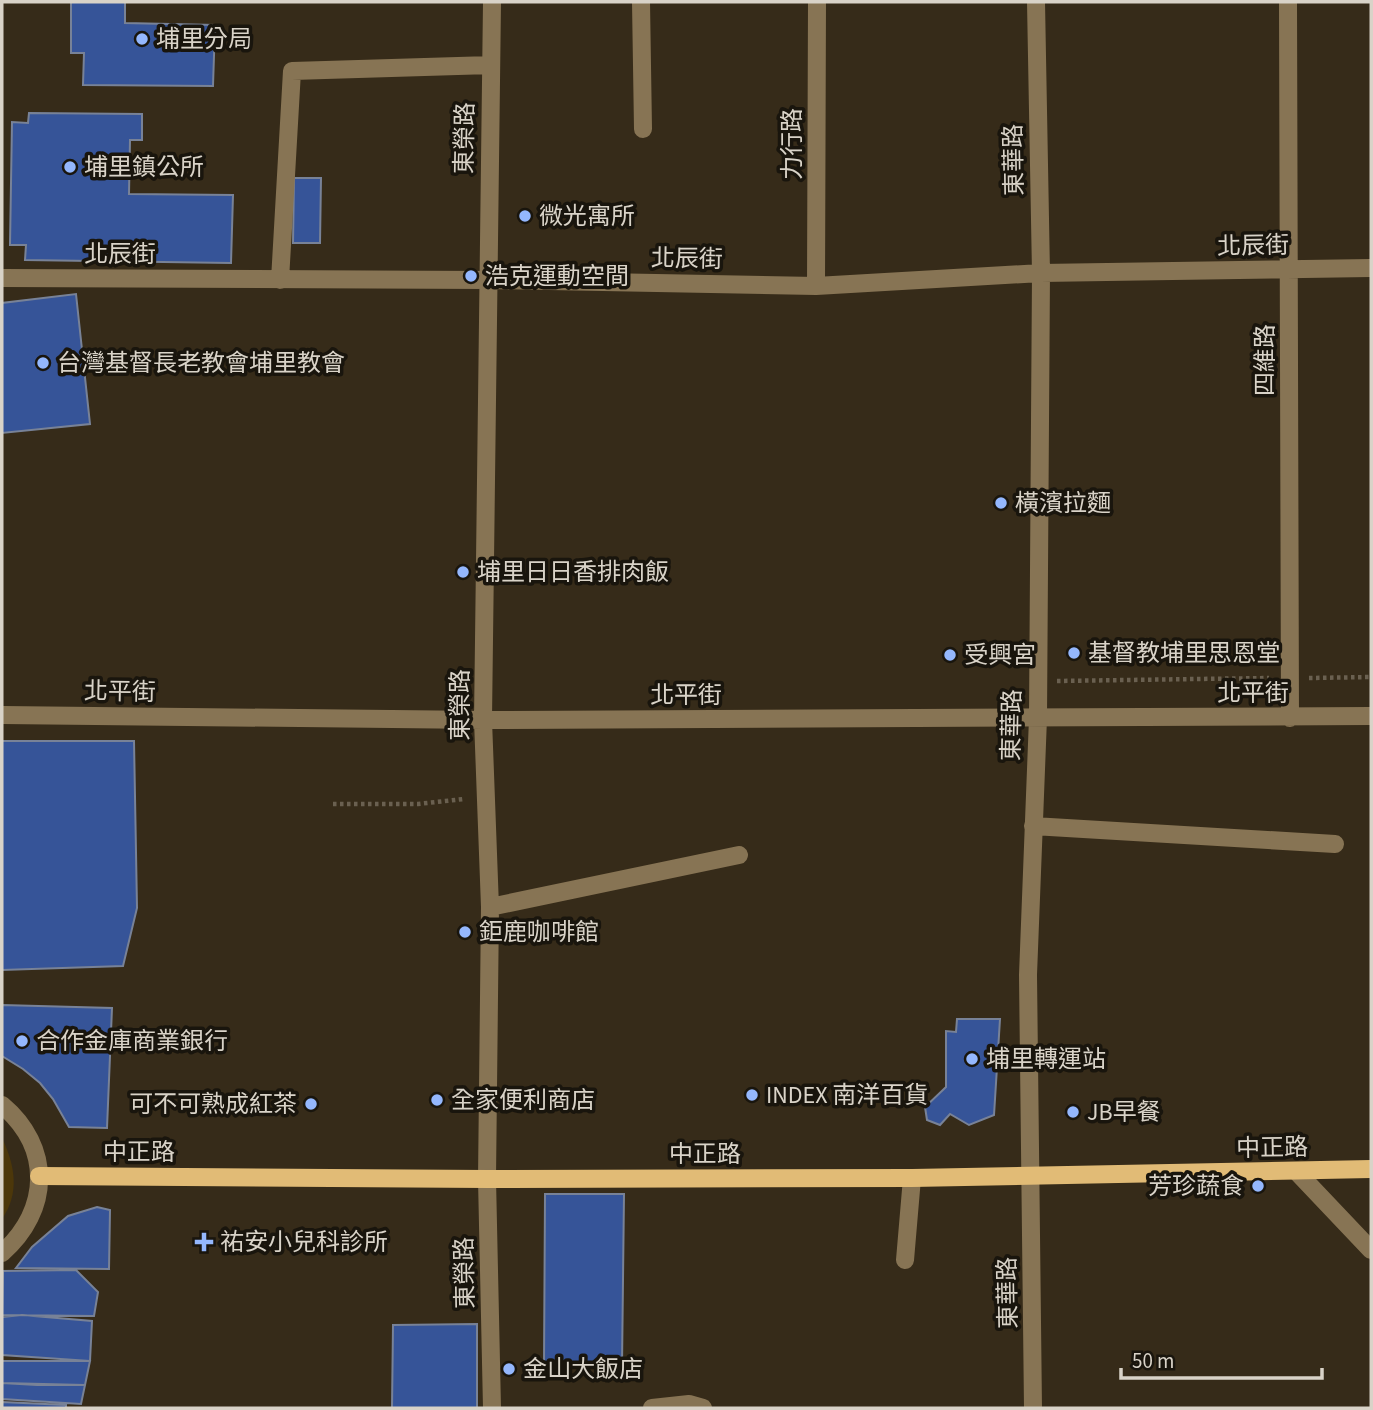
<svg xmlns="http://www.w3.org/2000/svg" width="1373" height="1410" viewBox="0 0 1373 1410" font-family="'Source Sans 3','Noto Sans TC',sans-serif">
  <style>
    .green { fill: #4c370a }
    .building { fill: #365498; stroke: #788297; stroke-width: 2 }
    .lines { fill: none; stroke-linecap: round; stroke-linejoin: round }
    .path { stroke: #6a6050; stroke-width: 4.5; stroke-dasharray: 3.5 3.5; stroke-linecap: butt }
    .minor { stroke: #877454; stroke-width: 18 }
    .major { stroke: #e1bb76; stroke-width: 18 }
    .poi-dot { fill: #94b7fd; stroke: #19150d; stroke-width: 2.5 }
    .labels { text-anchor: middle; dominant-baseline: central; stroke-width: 7; stroke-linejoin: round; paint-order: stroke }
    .poi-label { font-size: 24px; fill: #d9d3c8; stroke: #19150d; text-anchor: start }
    .street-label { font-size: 24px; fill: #d9d3c8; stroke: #19150d }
  </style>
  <rect width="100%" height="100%" fill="#362b19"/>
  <!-- green -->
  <path class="green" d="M2,1138C15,1165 20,1193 2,1219Z"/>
  <!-- building -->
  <path class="building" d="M71,2H125V23L215,25L213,86L83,85L84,53H71Z
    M29,113L142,114V140H130L129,194L233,195L231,263L25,260L26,245H10L12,122L28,123Z
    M294,178H321L320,243H293Z
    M76,294L90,424L2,433V303Z
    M2,741H134L137,908L123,966L2,970Z
    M2,1005L112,1008L107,1128L69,1127L53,1099L40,1083L23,1069L2,1056Z
    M957,1019H1000L994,1115L969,1125L950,1114L940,1125L927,1120L925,1107L946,1087V1031L956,1032Z
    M545,1194H624L622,1366H544Z
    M97,1207L110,1210L109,1269L16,1268L32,1247L68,1216Z
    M76,1270L98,1292L94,1316L2,1315L3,1271Z
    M22,1315L92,1321L90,1361L2,1355V1317Z
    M477,1324V1408H392L393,1325Z
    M2,1361H90L85,1385L2,1383Z
    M2,1383L37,1385H85L81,1404L2,1399Z
    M2,1402L66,1405V1408H2Z"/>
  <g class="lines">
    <!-- path -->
    <path class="path" d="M1309,678L1371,677
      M1057,681L1269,678
      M333,804H418L464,799"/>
    <!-- minor -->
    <path class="minor" d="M492,2L483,720L490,907L487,1179L492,1408
      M641,2L643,129
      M1288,2L1290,718
      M2,278L488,280L816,286L1041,273L1371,268
      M280,280L292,71L491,65
      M816,286L817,2
      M2,715L483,720L1371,716
      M1033,826L1335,844
      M490,907L739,855
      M2,1105C52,1147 51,1210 2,1253
      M1297,1172L1371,1250
      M905,1260L912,1178
      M652,1408L689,1404L703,1408
      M1033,1408L1028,975L1038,718L1041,273L1036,2"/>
    <!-- major -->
    <path class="major" d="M39,1176L487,1179L912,1178L1371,1169"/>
  </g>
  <!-- markers -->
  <g class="poi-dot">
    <circle cx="142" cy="39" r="7"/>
    <circle cx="70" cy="167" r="7"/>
    <circle cx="525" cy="216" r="7"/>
    <circle cx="471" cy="276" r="7"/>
    <circle cx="43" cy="363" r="7"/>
    <circle cx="1001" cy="503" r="7"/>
    <circle cx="463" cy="572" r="7"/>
    <circle cx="1074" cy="653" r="7"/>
    <circle cx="950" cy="655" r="7"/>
    <circle cx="465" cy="932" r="7"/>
    <circle cx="22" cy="1041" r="7"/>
    <circle cx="972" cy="1059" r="7"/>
    <circle cx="752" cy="1095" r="7"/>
    <circle cx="437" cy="1100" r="7"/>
    <circle cx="311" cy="1104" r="7"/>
    <circle cx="1073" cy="1112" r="7"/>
    <circle cx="1258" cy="1186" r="7"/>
    <path d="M200.5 1231.5h7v7h7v7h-7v7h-7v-7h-7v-7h7z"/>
    <circle cx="509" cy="1369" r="7"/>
  </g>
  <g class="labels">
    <!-- poi labels -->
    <g class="poi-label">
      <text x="156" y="39">埔里分局</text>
      <text x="84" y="167">埔里鎮公所</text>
      <text x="539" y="216">微光寓所</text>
      <text x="485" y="276">浩克運動空間</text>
      <text x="57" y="363">台灣基督長老教會埔里教會</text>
      <text x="1015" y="503">橫濱拉麵</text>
      <text x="477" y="572">埔里日日香排肉飯</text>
      <text x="1088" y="653">基督教埔里思恩堂</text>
      <text x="964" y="655">受興宮</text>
      <text x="479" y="932">鉅鹿咖啡館</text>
      <text x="36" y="1041">合作金庫商業銀行</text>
      <text x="986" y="1059">埔里轉運站</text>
      <text x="766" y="1095">INDEX 南洋百貨</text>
      <text x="451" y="1100">全家便利商店</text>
      <text x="297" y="1104" text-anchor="end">可不可熟成紅茶</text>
      <text x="1087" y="1112">JB早餐</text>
      <text x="1244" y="1186" text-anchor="end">芳珍蔬食</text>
      <text x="220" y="1242">祐安小兒科診所</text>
      <text x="523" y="1369">金山大飯店</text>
    </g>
    <!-- street labels -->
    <g class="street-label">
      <text transform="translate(465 138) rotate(-89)">東榮路</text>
      <text transform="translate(792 144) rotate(-90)">力行路</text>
      <text transform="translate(1014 160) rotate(-91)">東華路</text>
      <text transform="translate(1253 246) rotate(-1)">北辰街</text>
      <text x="120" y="254">北辰街</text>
      <text transform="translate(687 259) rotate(1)">北辰街</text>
      <text transform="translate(1265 360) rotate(-90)">四維路</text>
      <text transform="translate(120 692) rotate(1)">北平街</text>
      <text x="1253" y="693">北平街</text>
      <text x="686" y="695">北平街</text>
      <text transform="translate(460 705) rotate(-90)">東榮路</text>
      <text transform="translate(1012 725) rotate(-89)">東華路</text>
      <text transform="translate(1272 1148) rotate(-1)">中正路</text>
      <text x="139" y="1152">中正路</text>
      <text x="705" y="1154">中正路</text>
      <text transform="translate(465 1273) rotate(-91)">東榮路</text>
      <text transform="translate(1008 1293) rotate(-91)">東華路</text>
    </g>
  </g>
  <!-- border -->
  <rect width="1373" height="1410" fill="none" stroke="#d9d3c8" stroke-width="7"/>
  <!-- scale -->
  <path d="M1121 1368v10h201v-10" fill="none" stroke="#d9d3c8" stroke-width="3.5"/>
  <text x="1132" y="1368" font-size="21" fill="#d9d3c8" stroke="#19150d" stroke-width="5" paint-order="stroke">50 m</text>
</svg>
